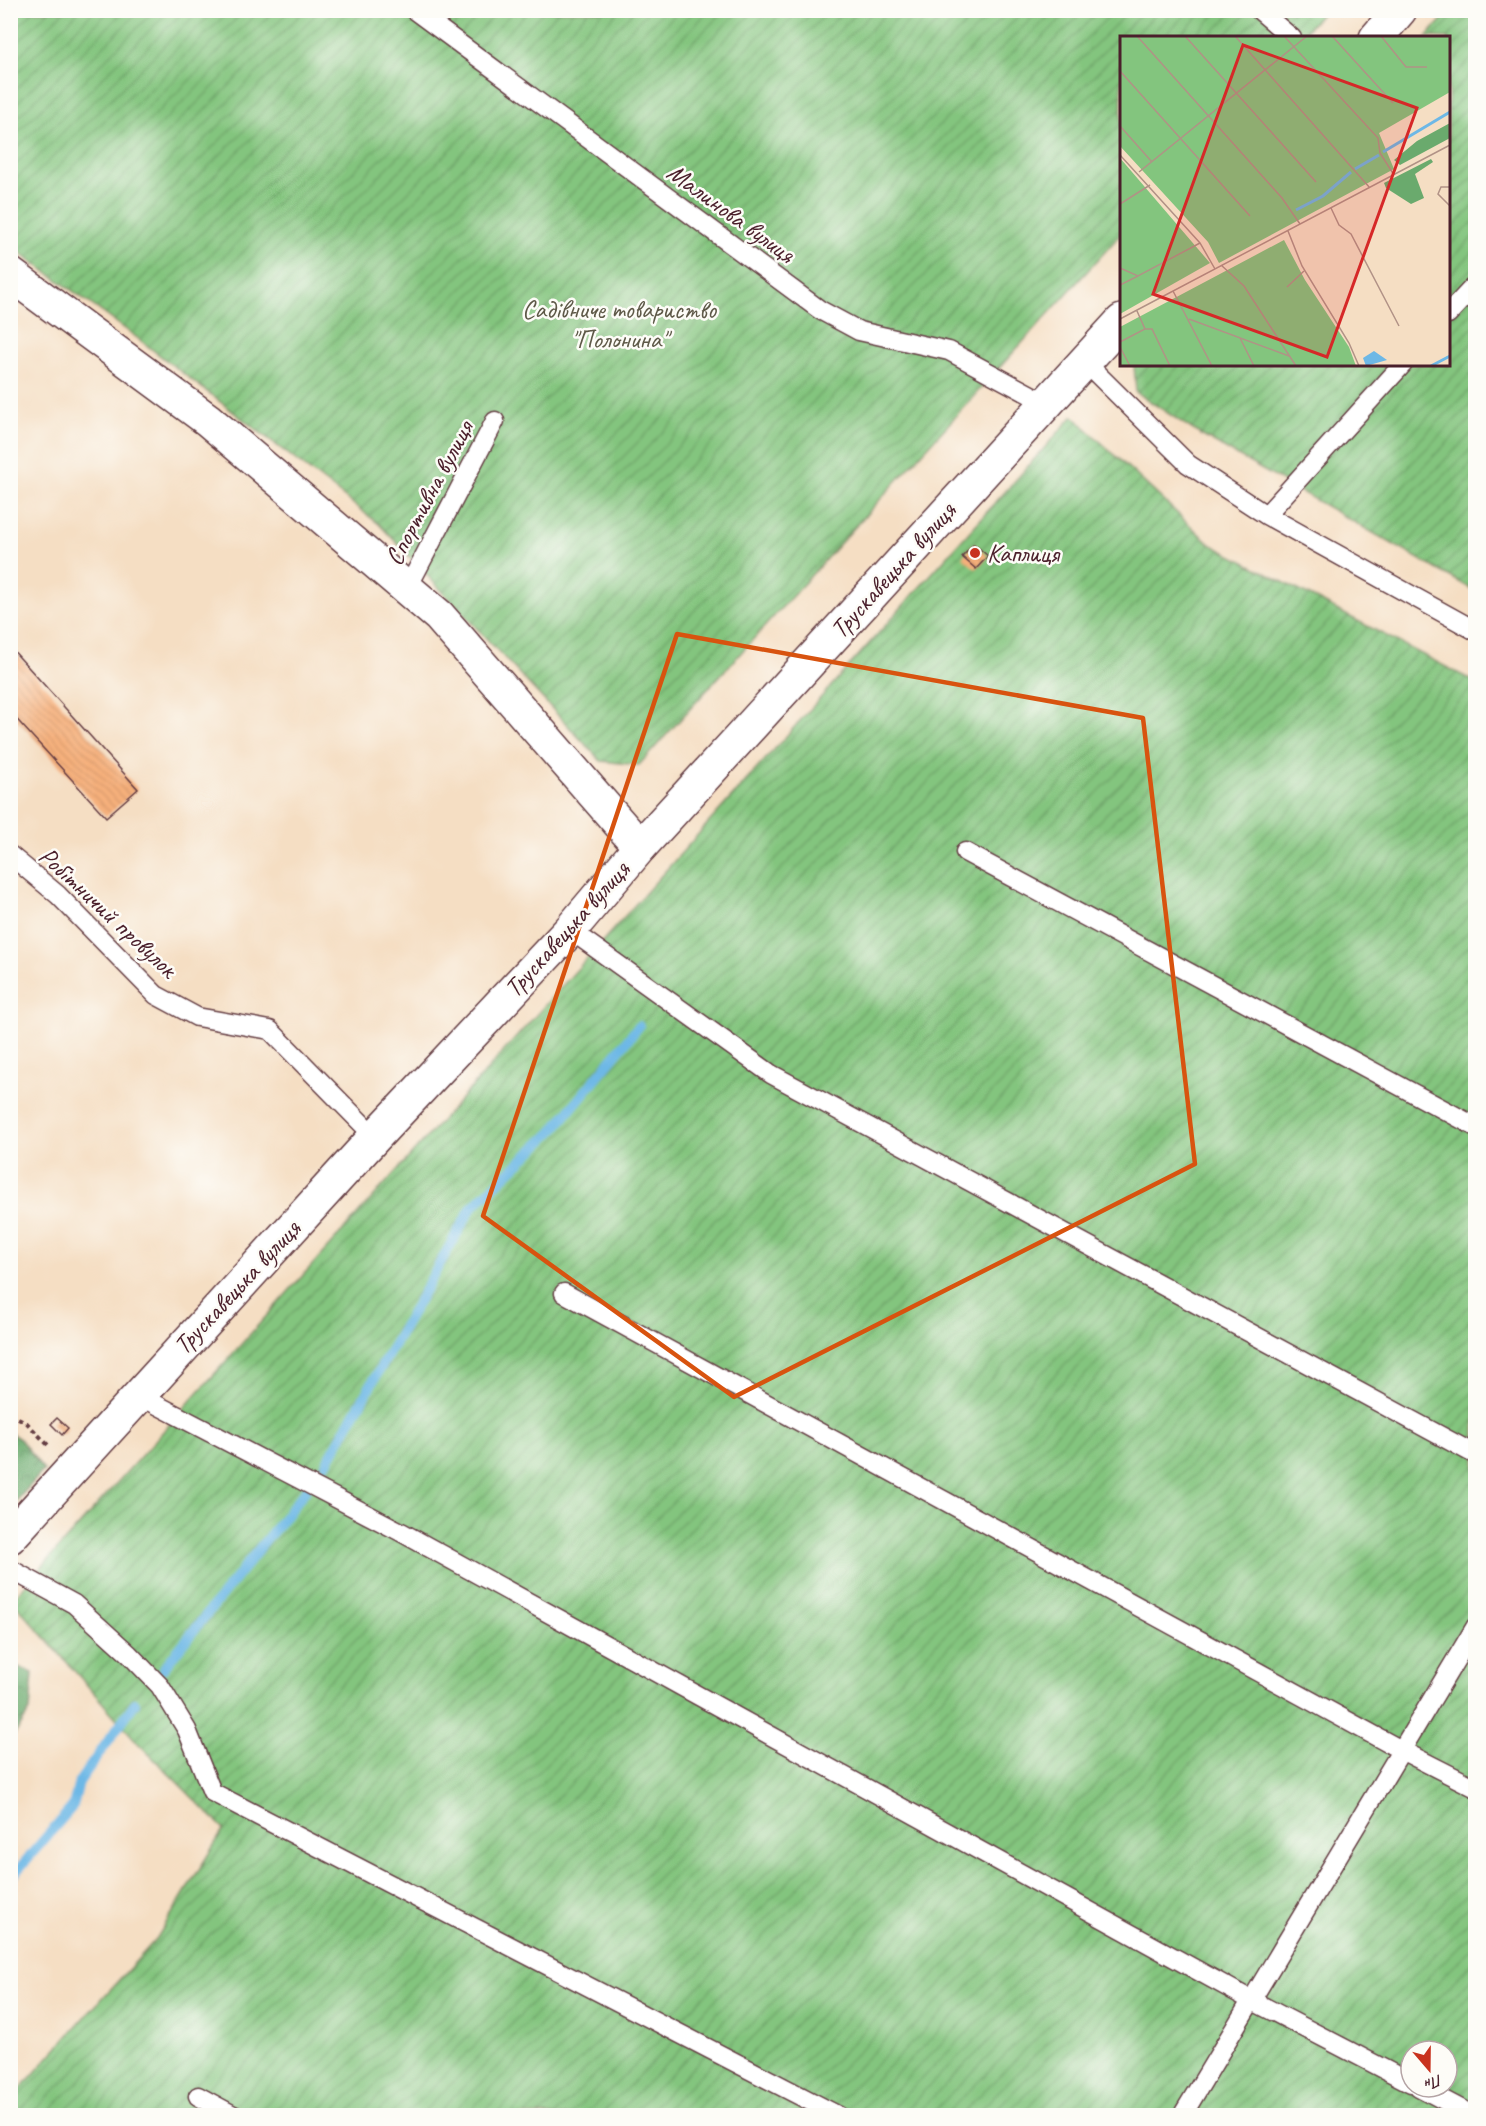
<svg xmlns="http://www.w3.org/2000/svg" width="1486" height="2126" viewBox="0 0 1486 2126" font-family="Caveat,sans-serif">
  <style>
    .forest { fill: url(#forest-crowns); stroke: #5a644c; stroke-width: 1.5 }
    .garden { fill: url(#garden-furrows); stroke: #667254; stroke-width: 1.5; fill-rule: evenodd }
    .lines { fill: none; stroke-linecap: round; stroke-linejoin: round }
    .stream { stroke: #6db8e6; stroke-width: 10 }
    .building { fill: url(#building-back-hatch) }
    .service-casing { stroke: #643c42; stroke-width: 21 }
    .minor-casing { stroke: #643c42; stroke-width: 36 }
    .tertiary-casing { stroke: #643c42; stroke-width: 36 }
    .path { stroke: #643c42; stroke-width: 4; stroke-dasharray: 4.5 4.5; stroke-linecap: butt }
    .service { stroke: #fff; stroke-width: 18 }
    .minor { stroke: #fff; stroke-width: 33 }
    .tertiary { stroke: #fff; stroke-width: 33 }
    .marked { fill: none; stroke: #d8530f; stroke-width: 4.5; stroke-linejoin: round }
    .poi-dot { fill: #c8321e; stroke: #fdfcf7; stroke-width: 2 }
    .labels { text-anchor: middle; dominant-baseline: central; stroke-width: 5; stroke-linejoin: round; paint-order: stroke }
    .street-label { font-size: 26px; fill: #4a1f2b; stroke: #fdfcf7 }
    .park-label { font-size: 26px; fill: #5e5948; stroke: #fdfcf7 }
    .poi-label { font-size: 26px; fill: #4a1f2b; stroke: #fdfcf7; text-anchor: start }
    .inset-river { fill: none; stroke: #6db8e6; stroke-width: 3 }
    .inset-road { fill: none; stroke: #b19286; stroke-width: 1.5 }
    .view { fill: #d62828; fill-opacity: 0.15; stroke: #d62828; stroke-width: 3 }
    .inset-edge { fill: none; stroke: #4a1f2b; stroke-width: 3 }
  </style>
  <defs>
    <pattern id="forest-crowns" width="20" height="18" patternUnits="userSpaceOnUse" patternTransform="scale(1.5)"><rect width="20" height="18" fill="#6aaa6d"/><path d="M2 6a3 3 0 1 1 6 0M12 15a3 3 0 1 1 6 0" fill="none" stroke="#598a5a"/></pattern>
    <pattern id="garden-furrows" width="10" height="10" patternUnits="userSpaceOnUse" patternTransform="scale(1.5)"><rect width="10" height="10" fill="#83c57e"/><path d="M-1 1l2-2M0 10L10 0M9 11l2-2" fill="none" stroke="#6d9f67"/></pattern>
    <pattern id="building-back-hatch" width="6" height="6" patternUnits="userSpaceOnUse" patternTransform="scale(1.5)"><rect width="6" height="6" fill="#f6b07b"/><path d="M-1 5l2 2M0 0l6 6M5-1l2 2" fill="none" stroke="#d4976a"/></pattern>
  </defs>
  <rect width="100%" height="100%" fill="#fdfcf7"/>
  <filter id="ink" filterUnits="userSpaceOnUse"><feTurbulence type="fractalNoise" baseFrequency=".0167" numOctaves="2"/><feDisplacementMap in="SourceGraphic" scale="12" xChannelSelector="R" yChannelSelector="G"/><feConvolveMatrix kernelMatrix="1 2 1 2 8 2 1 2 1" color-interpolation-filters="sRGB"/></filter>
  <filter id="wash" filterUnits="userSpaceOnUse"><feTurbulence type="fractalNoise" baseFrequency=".008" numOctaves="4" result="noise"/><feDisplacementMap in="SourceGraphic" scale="24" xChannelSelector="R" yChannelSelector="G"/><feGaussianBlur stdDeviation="1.35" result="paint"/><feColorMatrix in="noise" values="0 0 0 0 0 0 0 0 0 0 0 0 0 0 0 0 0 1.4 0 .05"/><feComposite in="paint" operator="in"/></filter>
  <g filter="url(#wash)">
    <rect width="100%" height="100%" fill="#f5dec3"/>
    <!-- forest -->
    <path class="forest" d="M11,1433L20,1439L44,1470L11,1507Z
      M11,1664L33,1673L30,1711L11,1740Z"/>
    <!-- garden -->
    <path class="garden" d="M11,11H1324L1300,37L1122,38L1121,234L639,765L601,761L379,524L132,334L11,246Z
      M1450,11H1475V591L1201,435L1136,392L1134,365L1448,364V38L1426,37Z
      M1073,416L1210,544L1475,682V2115L11,2116L10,2100L157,1938L224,1829L138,1743L12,1600ZM1411,2051H1447V2087H1411Z"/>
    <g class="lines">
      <!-- stream -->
      <path class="stream" d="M326,1464L472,1207L551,1133L639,1026
        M163,1669L306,1490
        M10,1879L73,1806L79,1782L135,1703"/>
    </g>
    <g id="blocks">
      <!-- building -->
      <path class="building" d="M974,544L988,556L976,569L962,557Z
        M10,647L138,789L106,817L10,712Z
        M57,1418L68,1428L62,1435L51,1424Z"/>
    </g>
  </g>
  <g filter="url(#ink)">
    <use href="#blocks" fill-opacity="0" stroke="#643c42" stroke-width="1.5"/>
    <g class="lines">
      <defs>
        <path id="service" d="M414,10L820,310L859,331L949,351L1046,403
          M1259,10L1292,38
          M1448,314L1476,284
          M1085,362L1188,464L1266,515L1476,631
          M1266,515L1403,364
          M407,589L495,421
          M965,852L1476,1127
          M10,855L58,895L156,995L197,1017L270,1030L375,1137
          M570,930L771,1074L1476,1455
          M564,1293L1401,1750L1476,1788
          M138,1395L401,1532L1251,2000L1411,2083
          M10,1569L74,1604L129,1654L160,1686L187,1730L212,1792L839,2116
          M1419,2087L1474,2116
          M198,2096L235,2116
          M1182,2116L1476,1626"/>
        <path id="minor" d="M10,274L208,420L439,616L640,847"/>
        <path id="tertiary" d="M1376,38L1400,10
          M10,1537L375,1137L570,930L640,847L1122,321"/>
      </defs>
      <!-- service casing -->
      <use href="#service" class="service-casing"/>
      <!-- minor casing -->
      <use href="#minor" class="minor-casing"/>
      <!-- tertiary casing -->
      <use href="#tertiary" class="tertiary-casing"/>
      <!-- path -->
      <path class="path" d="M10,1414L26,1422L49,1446"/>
      <!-- service -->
      <use href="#service" class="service"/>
      <!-- minor -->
      <use href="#minor" class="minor"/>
      <!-- tertiary -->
      <use href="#tertiary" class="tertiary"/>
    </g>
  </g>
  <!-- marked area -->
  <path class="marked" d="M677,634L1143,718L1195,1164L734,1397L483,1216Z"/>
  <!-- markers -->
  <circle class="poi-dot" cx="975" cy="553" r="6"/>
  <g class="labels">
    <!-- street labels -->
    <g class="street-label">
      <text transform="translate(731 213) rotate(36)">Малинова вулиця</text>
      <text transform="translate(429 493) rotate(-62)">Спортивна вулиця</text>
      <text transform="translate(893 570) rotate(-48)">Трускавецька вулиця</text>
      <text transform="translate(108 912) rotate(43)">Робітничий провулок</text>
      <text transform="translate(567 929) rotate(-48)">Трускавецька вулиця</text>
      <text transform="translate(237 1287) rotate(-47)">Трускавецька вулиця</text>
    </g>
    <!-- park labels -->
    <g class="park-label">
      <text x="619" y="309">Садівниче товариство<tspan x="619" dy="30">"Полонина"</tspan></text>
    </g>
    <!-- poi labels -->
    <g class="poi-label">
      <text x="987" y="553">Каплиця</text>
    </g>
  </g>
  <!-- overview -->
  <g transform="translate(1120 36)">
    <rect width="330" height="330" fill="#f5dec3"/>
    <path d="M330,87V102L280,129L274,124L297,105ZM311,123L313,126L295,138L304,162L291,168L266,152L264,147Z" fill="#6aaa6d"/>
    <path d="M0,0H330V56L259,97L274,133L99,227L88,206L0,110ZM0,122L90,227L0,278ZM164,204L185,244L229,311L236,330H0V291Z" fill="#83c57e"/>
    <path d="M254,315L267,324L246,330L243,322Z" fill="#6db8e6"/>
    <path class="inset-river" d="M263,116L330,76M235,133L259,119M176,174L203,160L231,136M311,330L330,320"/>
    <path class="inset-road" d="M17,0L162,162L180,188M65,0L196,146M115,0L250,152M164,0L258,102L260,117L274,139M212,0L273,67M261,0L286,31H307M0,35L130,180M0,90L32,126M0,119L80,207L95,233M19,136L187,0M330,151H321L318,158L330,170M0,168L30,149M211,172L219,189L231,198L279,290M168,195L182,230L229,307L239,330M101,229L124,250L176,330M0,232L18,240L80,207M0,249L18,240M167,251L184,235M53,255L92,330M0,283L330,109M69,283L169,320M25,293H32L50,330M120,302L134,330M0,306L25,293L17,275M0,311L10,330"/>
    <path class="view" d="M123,9L297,72L207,321L33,258Z"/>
    <rect width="330" height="330" class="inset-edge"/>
  </g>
  <!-- margin -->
  <rect width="1486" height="2126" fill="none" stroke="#fdfcf7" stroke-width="36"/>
  <!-- north arrow -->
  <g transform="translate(1429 2069) rotate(160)"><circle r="28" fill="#fdfcf7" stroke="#b5a4a5" stroke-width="1.5"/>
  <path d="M0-4.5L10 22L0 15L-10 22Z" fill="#c8321e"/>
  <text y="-9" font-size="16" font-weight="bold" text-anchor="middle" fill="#4a1f2b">Пн</text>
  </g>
</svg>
